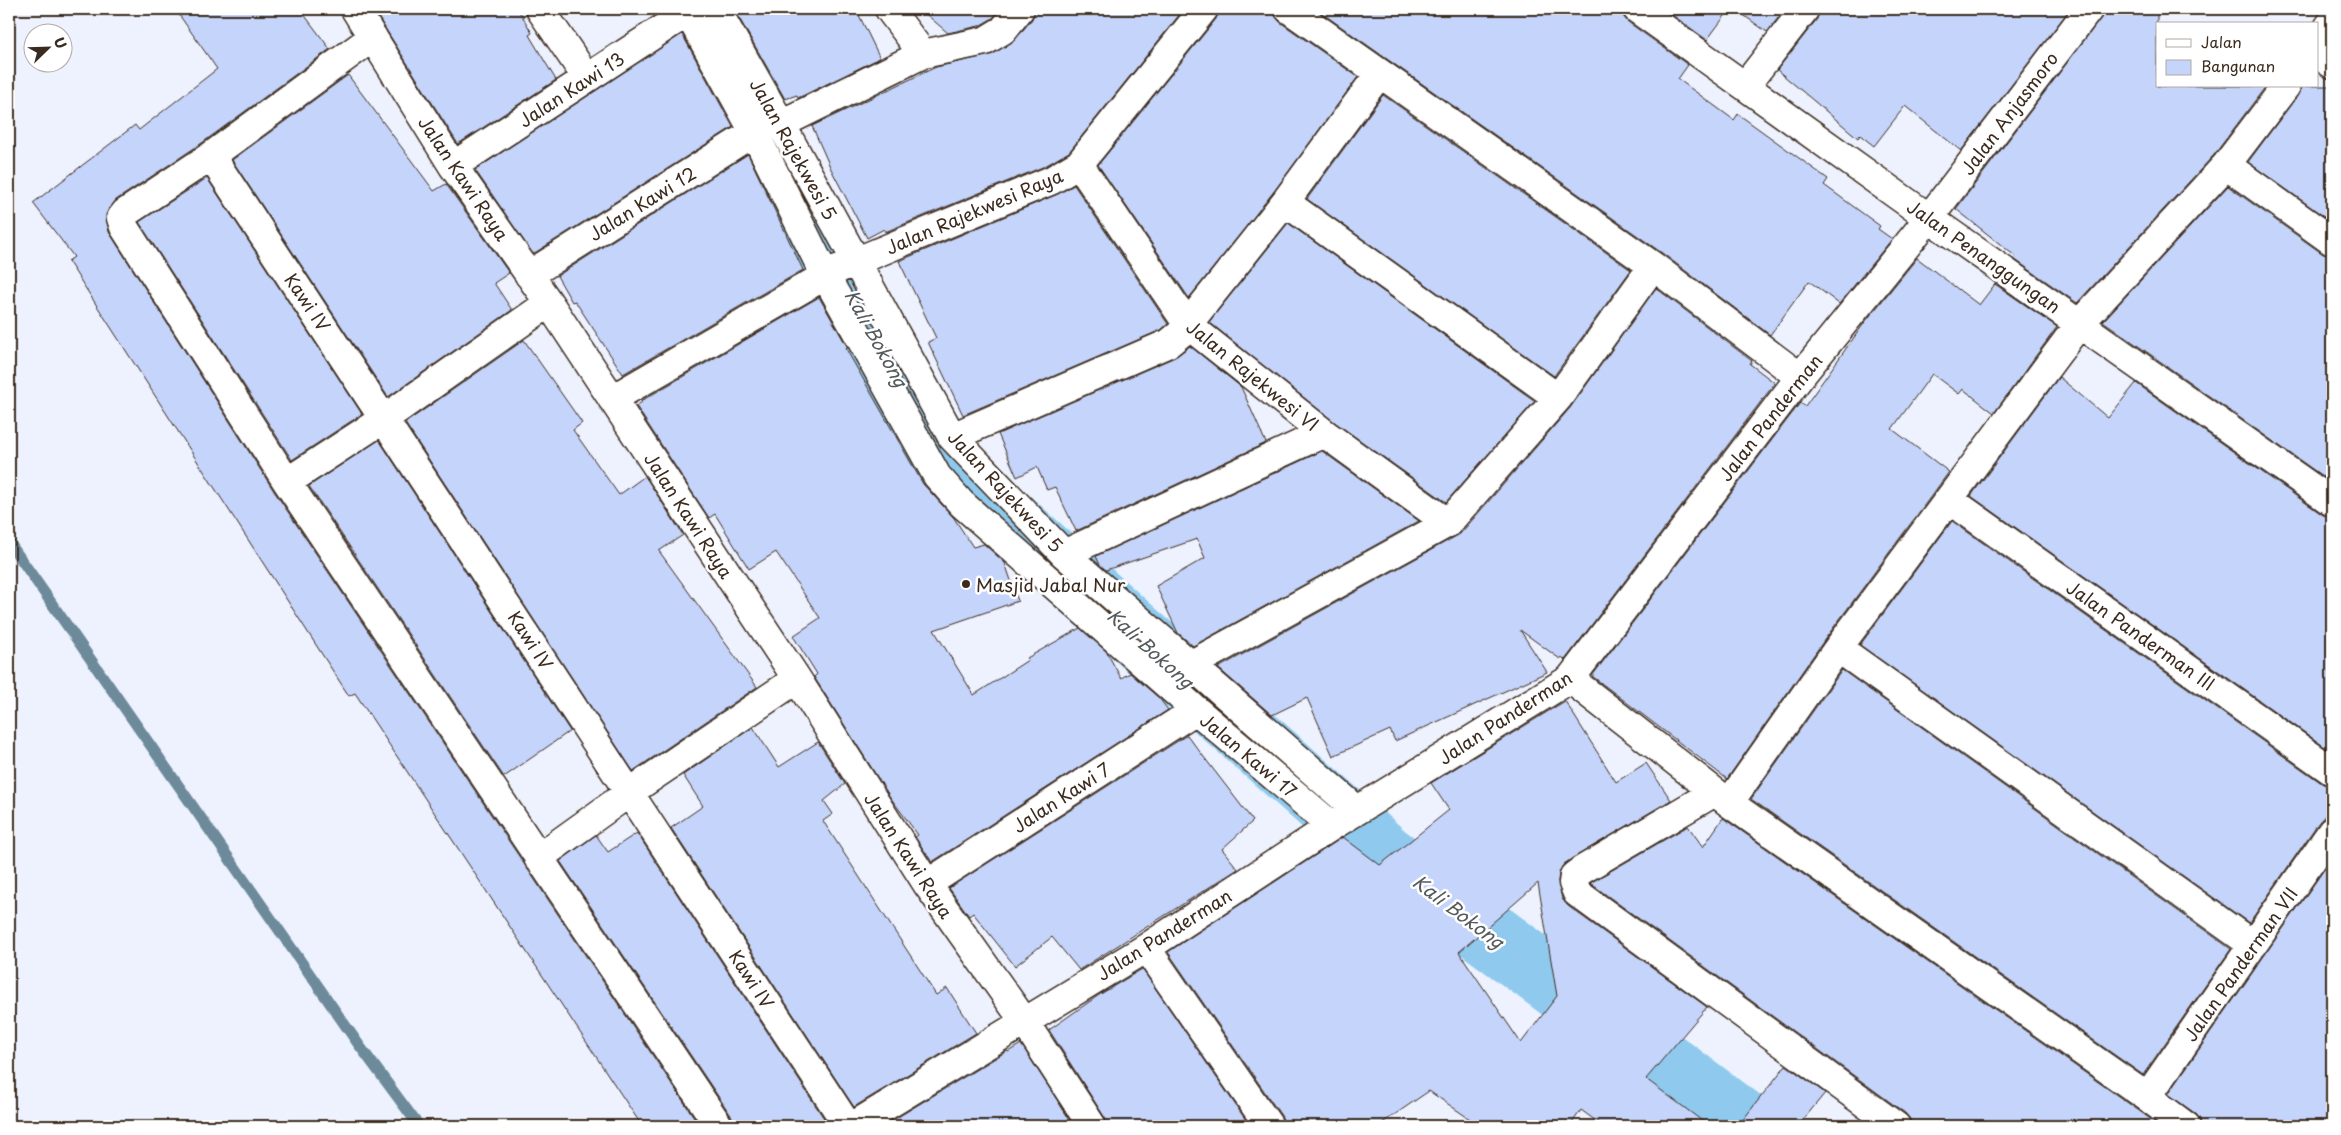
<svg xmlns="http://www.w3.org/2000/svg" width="2341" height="1135" viewBox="0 0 2341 1135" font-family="'Playpen Sans',sans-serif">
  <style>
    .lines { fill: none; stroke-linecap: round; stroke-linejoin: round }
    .stream { stroke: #6d8a9b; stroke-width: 11 }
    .river { stroke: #8fcaee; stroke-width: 66 }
    .building { fill: #c4d4fb; stroke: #3b2a1e; fill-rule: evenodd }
    .street-casing { stroke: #3b2a1e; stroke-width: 31 }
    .street { stroke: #fff; stroke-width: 28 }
    .poi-dot { fill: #3b2a1e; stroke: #fff; stroke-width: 2 }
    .labels { text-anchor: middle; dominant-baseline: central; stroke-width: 5; stroke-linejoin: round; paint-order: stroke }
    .street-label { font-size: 18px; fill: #3b2a1e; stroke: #fff }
    .poi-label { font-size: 18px; fill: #3b2a1e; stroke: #fff; text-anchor: start }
    .water-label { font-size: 19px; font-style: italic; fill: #545a5c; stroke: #fff }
  </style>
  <rect width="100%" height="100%" fill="#edf2fe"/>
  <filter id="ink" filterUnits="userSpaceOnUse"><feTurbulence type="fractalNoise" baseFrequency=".02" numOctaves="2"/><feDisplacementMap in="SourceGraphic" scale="10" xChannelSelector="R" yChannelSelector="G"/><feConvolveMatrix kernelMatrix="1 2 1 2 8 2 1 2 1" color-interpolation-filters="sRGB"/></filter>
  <g filter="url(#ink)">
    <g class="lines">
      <!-- stream -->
      <path class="stream" d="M9,542L359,1045L419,1126"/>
      <!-- river -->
      <path class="river" d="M774,149L949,468L1384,856L1747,1126"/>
    </g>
    <!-- building -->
    <path class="building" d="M175,9H300L330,49L202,143L116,200L106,215L109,232L274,491L700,1126H642L355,693L349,696L68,261L74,257L33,203L135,125L139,130L217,69Z
      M373,9H518L532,33L529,35L556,80L458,144Z
      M734,9H856L880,58L798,98L797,95L785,99Z
      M920,9H1000L993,18L979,26L948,33Z
      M1035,9H1184L1069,152L1045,166L885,232L884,229L867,238L831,169L812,126L936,67L993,54L1015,40L1032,19Z
      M1219,9H1274L1275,16L1280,22L1358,77L1273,193L1189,298L1098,165L1216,19Z
      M1316,9H1622L1623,16L1628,22L1688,65L1678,79L1734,120L1738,114L1828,179L1824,185L1880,226L1878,229L1892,239L1839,304L1809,281L1770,335L1662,253Z
      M1664,9H1730L1707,40Z
      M1735,9H1785L1767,32Z
      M1820,9H2070L1961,151L1905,106L1874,146L1860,135L1858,138L1777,70L1817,19Z
      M2104,9H2157V86H2266L2214,155L2077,303L2014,259L2015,256L1956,209L2101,18Z
      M682,34L733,127L533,254L475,170Z
      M348,75L434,191L446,184L509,273L494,283L512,310L388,397L232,160Z
      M2301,86H2332V222L2248,162L2298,95Z
      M1383,95L1631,270L1554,376L1307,199Z
      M748,154L803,270L623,374L575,301L572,302L557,276Z
      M207,178L362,414L292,460L139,222Z
      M1074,185L1168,324L1161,330L963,415L928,342L936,338L899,261L1058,194Z
      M2228,186L2323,254L2332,256V483L2103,321Z
      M1288,223L1535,401L1446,502L1333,421L1209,322Z
      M1917,258L1979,305L1995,284L2057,327L1994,413L1963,389L1959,394L1932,374L1892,429L1949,472L1825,639L1727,779L1592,676L1800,403L1805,406L1865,322Z
      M1656,288L1752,361L1750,364L1775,383L1565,660L1562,657L1560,659L1520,630L1547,672L1395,741L1390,730L1333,756L1307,698L1272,715L1218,668L1460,534L1570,408Z
      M819,297L848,348L846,349L923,484L954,518L973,547L984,544L1005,563L1018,601L934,630L974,695L1028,660L1027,658L1080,628L1106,651L1121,678L1130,673L1159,698L1168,710L932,862L915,837L918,835L890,797L814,677L817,674L793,636L820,618L776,552L749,569L715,514L709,518L636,406L642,402L641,401Z
      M524,340L582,423L573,430L619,495L645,476L683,535L659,551L757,687L633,771L405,423Z
      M1190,346L1241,387L1266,443L1076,531L1055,487L1047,490L1037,467L1017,477L998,434L1175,357Z
      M2059,377L2108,418L2136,383L2323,515L2332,517V752L1971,496Z
      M379,440L570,731L504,777L309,486Z
      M1322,451L1419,521L1193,646L1178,633L1156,586L1205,558L1197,539L1106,570L1100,565L1096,556Z
      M1952,521L2323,784L2332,786V808L2319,822L2249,923L1860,645Z
      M1842,670L2231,949L2143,1075L1751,799Z
      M1565,701L1616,782L1646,763L1671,800L1573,858L1564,864L1559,873L1558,881L1562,899L1568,906L1707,1007L1646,1079L1709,1126H1603L1581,1110L1570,1126H1480L1429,1091L1378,1126H1284L1282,1117L1168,952L1343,837L1380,865L1449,810L1431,783ZM1538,883L1557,996L1521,1043L1459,952Z
      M753,727L779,767L818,742L845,784L824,801L833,814L823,821L936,995L947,988L976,1033L854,1107L671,828L703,806L683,775Z
      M1187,735L1253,821L1222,849L1238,869L1079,970L1052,937L1015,966L973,913L969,916L949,888Z
      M1723,818L2138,1110L2160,1126H1911L1910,1119L1905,1113L1590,883L1688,826L1703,847Z
      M637,833L829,1126H734L732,1117L560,861L596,835L608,852Z
      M2332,858V1126H2201L2200,1119L2196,1114L2168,1094Z
      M1142,969L1250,1126H1107L1105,1118L1049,1030L1099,995Z
      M1021,1044L1074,1126H883L1007,1051L1008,1052Z
      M1786,1065L1825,1093L1798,1126H1738Z"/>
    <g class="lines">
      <defs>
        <path id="street" d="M355,9L453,166L549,303L797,679L927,884L1024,1021L1092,1126
          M540,9L587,78
          M686,9L754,132L825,275L937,476L962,504L1196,710L1332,826
          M716,9L781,124L952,437L1064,554L1357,810
          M889,9L923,54
          M1289,9L1653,266L1800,377
          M1637,9L1929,218L2332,502
          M373,37L211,156L125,213L121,218L124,227L287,482L719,1126
          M2317,44L2332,22
          M2317,54L2332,64
          M1745,86L1805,9
          M781,124L923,54L985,41L1003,30L1020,9
          M211,156L848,1126
          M1079,164L1188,325L1324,433L1448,523
          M2226,165L2332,241
          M453,166L688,12
          M1285,202L1558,398
          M529,275L754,132
          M612,399L833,271L1052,180L1079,164L1204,9
          M952,437L1169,343L1180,334L1285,202L1379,74
          M287,482L385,418L549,303
          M1950,500L2332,771
          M1064,554L1324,433
          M1838,648L2253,945
          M1192,664L1448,523L1558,398L1653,266
          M1570,679L1729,803L2147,1097L2186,1126
          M1715,792L1582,870L1574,876L1573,883L1577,893L1896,1126
          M1729,803L1838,648L2080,323L2226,165L2286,86
          M538,858L630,792L797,679
          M927,884L1196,710
          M1146,948L1269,1126
          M2147,1097L2332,831
          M853,1126L1146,948L1332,826L1570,679L1800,377L1929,218L2089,9"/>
      </defs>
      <!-- street casing -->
      <use href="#street" class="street-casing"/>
      <!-- street -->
      <use href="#street" class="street"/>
    </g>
  </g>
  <!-- markers -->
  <circle class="poi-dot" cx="966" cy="584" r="5"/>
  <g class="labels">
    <!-- street labels -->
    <g class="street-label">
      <text transform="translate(571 89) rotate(-33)">Jalan Kawi 13</text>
      <text transform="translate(2009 113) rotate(-53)">Jalan Anjasmoro</text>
      <text transform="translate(794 149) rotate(61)">Jalan Rajekwesi 5</text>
      <text transform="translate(464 178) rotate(56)">Jalan Kawi Raya</text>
      <text transform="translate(642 203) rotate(-32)">Jalan Kawi 12</text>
      <text transform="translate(974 211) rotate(-23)">Jalan Rajekwesi Raya</text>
      <text transform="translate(1984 256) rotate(35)">Jalan Penanggungan</text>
      <text transform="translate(308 302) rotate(56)">Kawi IV</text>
      <text transform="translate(1253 375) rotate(39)">Jalan Rajekwesi VI</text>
      <text transform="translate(1770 417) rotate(-52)">Jalan Panderman</text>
      <text transform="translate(1006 491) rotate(47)">Jalan Rajekwesi 5</text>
      <text transform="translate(689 515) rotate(57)">Jalan Kawi Raya</text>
      <text transform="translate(2141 635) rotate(35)">Jalan Panderman III</text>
      <text transform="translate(531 640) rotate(57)">Kawi IV</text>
      <text transform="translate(1505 717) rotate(-33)">Jalan Panderman</text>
      <text transform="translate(1249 755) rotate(40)">Jalan Kawi 17</text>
      <text transform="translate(1061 797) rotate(-33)">Jalan Kawi 7</text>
      <text transform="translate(909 855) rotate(57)">Jalan Kawi Raya</text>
      <text transform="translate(1164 934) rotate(-32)">Jalan Panderman</text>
      <text transform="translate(2240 964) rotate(-55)">Jalan Panderman VII</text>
      <text transform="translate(752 979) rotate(57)">Kawi IV</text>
    </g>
    <!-- poi labels -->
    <g class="poi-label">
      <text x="976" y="584">Masjid Jabal Nur</text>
    </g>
    <!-- water labels -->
    <g class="water-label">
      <text transform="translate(877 338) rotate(61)">Kali Bokong</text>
      <text transform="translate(1151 648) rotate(42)">Kali Bokong</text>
      <text transform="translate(1459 911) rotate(37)">Kali Bokong</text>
    </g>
  </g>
  <!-- margin -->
  <rect width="2341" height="1135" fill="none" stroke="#fff" stroke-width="30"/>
  <rect x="15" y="15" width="2311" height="1105" fill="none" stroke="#3b2a1e" stroke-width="2" filter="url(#ink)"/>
  <!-- legend -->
  <rect x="2156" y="22" width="162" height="65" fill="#ffffff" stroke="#b1aaa5"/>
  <rect x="2166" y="39" width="25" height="8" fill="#ffffff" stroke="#b1aaa5"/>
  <text x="2201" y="48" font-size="15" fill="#3b2a1e">Jalan</text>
  <rect x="2166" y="60" width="25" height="15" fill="#c4d4fb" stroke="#b1aaa5"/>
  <text x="2201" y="72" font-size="15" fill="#3b2a1e">Bangunan</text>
  <!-- north arrow -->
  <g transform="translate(48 48) rotate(67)"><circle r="24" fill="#ffffff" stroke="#b1aaa5"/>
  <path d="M0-4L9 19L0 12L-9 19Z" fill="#3b2a1e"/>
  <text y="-8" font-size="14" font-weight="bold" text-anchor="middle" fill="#3b2a1e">U</text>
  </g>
</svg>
